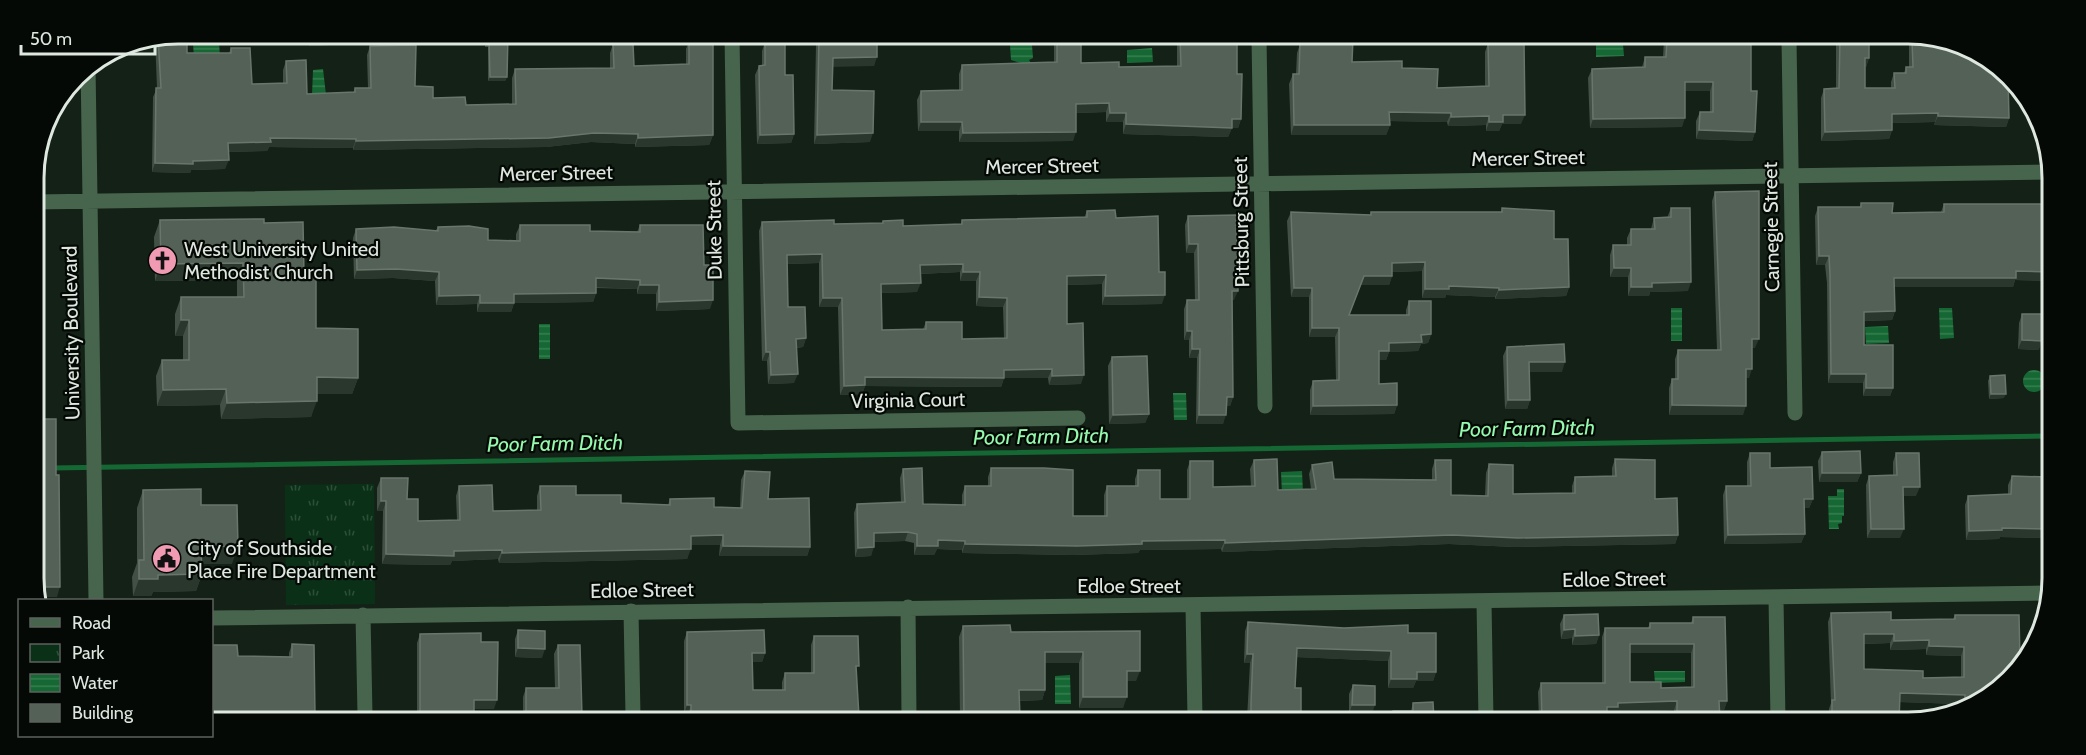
<svg xmlns="http://www.w3.org/2000/svg" width="2086" height="755" viewBox="0 0 2086 755" font-family="Cabin,sans-serif">
  <style>
    .park { fill: url(#park-tufts) }
    .water { fill: url(#water-rules) }
    .lines { fill: none; stroke-linecap: round; stroke-linejoin: round }
    .stream { stroke: #156833; stroke-width: 5 }
    .minor { stroke: #47644d; stroke-width: 15 }
    .wall { fill: #435046; fill-rule: evenodd }
    .shaded-wall { fill: #29372c }
    .building { fill: #536156; stroke: #69766c; stroke-width: 1.5; fill-rule: evenodd }
    .labels { text-anchor: middle; dominant-baseline: central; stroke-width: 4.5; stroke-linejoin: round; paint-order: stroke }
    .street-label { font-size: 20px; fill: #dee7e0; stroke: #050905 }
    .poi-label { font-size: 20px; fill: #dee7e0; stroke: #050905; text-anchor: start }
    .water-label { font-size: 21px; font-style: italic; fill: #94faad; stroke: #050905 }
    .rim { fill: none; stroke: #dee7e0; stroke-width: 3 }
  </style>
  <defs>
    <pattern id="park-tufts" width="24" height="20" patternUnits="userSpaceOnUse" patternTransform="scale(1.5)"><rect width="24" height="20" fill="#0a3117"/><path d="M3 7l-1-3M5 7V3M7 7l1-3M15 17l-1-3M17 17v-4M19 17l1-3" fill="none" stroke="#2d4f38"/></pattern>
    <pattern id="water-rules" width="6" height="5" patternUnits="userSpaceOnUse" patternTransform="scale(1.5)"><rect width="6" height="5" fill="#156833"/><path d="M0 2.5h6" fill="none" stroke="#377e50"/></pattern>
  </defs>
  <rect width="100%" height="100%" fill="#142117"/>
  <!-- park -->
  <path class="park" d="M374,484L375,604L286,605L285,485Z"/>
  <!-- water -->
  <path class="water" d="M219,42L220,57L194,58L193,43Z
    M1623,44L1624,56L1596,57V45Z
    M1010,45H1032L1033,58L1029,60L1031,63L1027,65L1011,60Z
    M1152,48L1153,62L1127,63V50Z
    M323,69L326,95H312L313,70Z
    M1671,308H1682V341H1671Z
    M1939,308H1952L1954,338L1940,339Z
    M539,324H550V359H539Z
    M1888,326L1889,343L1866,344L1865,327Z
    M2023 381a11 11 0 1 1 22 0a11 11 0 1 1-22 0Z
    M1173,393H1186L1187,420H1174Z
    M1302,471L1303,493L1282,494L1281,472Z
    M1837,489H1844V516H1842V523L1838,524L1839,529H1829L1828,496H1837Z
    M1654,671H1685V682L1655,683Z
    M1070,675L1071,704H1055V676Z"/>
  <g class="lines">
    <!-- stream -->
    <path class="stream" d="M52,468L2048,436"/>
    <!-- minor -->
    <path class="minor" d="M732,35L738,423L1078,418
      M1259,38L1265,406
      M1789,40L1795,413
      M88,65L96,600
      M34,202L2052,172
      M1776,598L1778,721
      M1484,602L1486,720
      M1193,606L1195,719
      M908,607L909,718
      M631,611L633,716
      M363,615L365,715
      M212,618L2046,593"/>
  </g>
  <!-- wall -->
  <path class="wall" d="M177,33L187,53H229L231,48L252,84L283,83V70L286,61L307,94L353,93L355,88H368L367,55L370,46L415,86L433,98L466,105L512,104V78L515,69L610,68V53L613,44L634,66L686,64V49L689,41H673V35H699L697,40L713,135L709,145L635,147V144L591,142L546,147L353,150V148L269,147L267,151L228,152L225,169L191,170L190,173L152,172L153,97L157,88L155,37Z
    M308,34H333L330,45L309,46Z
    M485,34H508L507,77L505,81H488V47H485Z
    M850,36H877L874,66H833L832,90L870,142L814,144L816,45L819,37H850Z
    M1057,37L1081,63L1119,67L1177,66V44L1179,37L1237,38V74L1241,119L1238,128H1232L1228,137L1123,134V122H1106V112L1076,113L1073,141L959,142V131H918L917,100L921,91H959V74L962,65L1054,62V46Z
    M1323,38H1353L1352,62L1402,68L1437,88L1485,86V52L1488,43L1521,124H1502L1499,131H1486V125L1448,126L1447,122L1389,121L1390,125L1386,135H1291L1289,84L1293,74H1296L1297,53L1300,44H1323Z
    M1664,39L1747,40L1755,132L1752,141L1696,139V121L1700,112H1710V91H1685L1682,127L1590,128L1588,78L1592,69L1642,67L1645,57H1663Z
    M1836,40H1869V58L1866,67H1865V88H1891V82L1894,73H1904L1906,67H1909V40L1955,41L2009,118L2006,127L1934,125L1935,122L1892,123V130L1889,139L1821,141V98L1824,89L1836,88Z
    M765,42L785,75L794,134L791,143L757,144L755,75L759,66H762V51Z
    M1715,192L1755,348H1752L1749,378H1746L1743,415H1669V388L1672,379H1675V359L1678,350H1717L1712,201Z
    M1861,203L1892,213L1941,212L1944,204H2051L2050,281L2015,280L2013,287H1895V311L1892,320L1864,321V345L1893,388L1890,396H1863V383H1828L1827,283L1825,265H1816L1815,216L1818,207H1860Z
    M1502,208L1554,239L1569,287L1566,296L1495,299V297L1446,295L1445,298H1422V271L1392,272V276L1389,285H1361L1349,315H1406V310L1409,301L1431,334L1428,343L1421,344L1418,351L1389,352L1386,360H1379V384L1397,405L1394,414L1310,415V390L1313,381L1336,380L1335,337H1309V297H1291L1287,221L1291,212L1370,215L1371,212H1501Z
    M1671,208L1688,291L1650,292L1649,296H1628V277H1610V255L1613,245H1627V238L1631,229H1651L1654,218H1667Z
    M1087,211L1116,218L1159,272L1162,304L1102,305V284L1067,285V324L1081,384L1049,385L1048,378H1004L1001,387L865,386L862,394L840,395L838,307H819V263L787,264L788,307L806,338L803,347L796,348L794,383L768,384L767,361H762L759,231L762,222L834,224L882,223L883,221L903,226L961,224L962,220L1084,218ZM960,272V281H976V306L1003,307L1004,338L962,339L926,322L923,329L882,330L881,293L917,292L920,274Z
    M1188,216L1234,300H1232L1233,397L1230,406H1226L1223,424H1196L1197,358H1189V340H1184V309L1187,300H1195L1194,253H1186L1185,225Z
    M160,220L264,223L304,275L316,328L358,378L352,394H317L311,417L221,419L220,405L157,406L156,376L162,360H183V336H175V314L181,297H237V280L155,281L154,237Z
    M520,225L590,231L637,232L640,225L704,265L710,309L656,311V294H637V289L596,288V293L593,302L514,303L511,312H477V304L436,305L435,281L393,278L354,279L353,238L356,229L436,230L438,227L488,240L516,241V234Z
    M2022,314L2039,350L2018,349L2019,323Z
    M1507,347L1562,372H1529L1530,400L1527,409H1505L1503,356Z
    M1112,357L1149,414L1145,423L1109,424L1108,366Z
    M1990,376L2004,398L1989,399L1988,381Z
    M1822,452L1861,473L1857,482H1819L1818,461Z
    M1750,453L1813,499L1809,508H1804L1805,534L1801,543L1724,544L1723,495L1726,486H1747V462Z
    M1896,453L1916,496H1903L1900,538H1867L1866,485L1869,476L1893,475V462Z
    M1615,459L1655,499L1678,535L1675,544L1515,547L1449,544L1222,552L1221,549L1140,550L1138,553L1073,555L962,553V550L937,549L934,555H914V543L905,541L874,542L871,556L855,557L854,513L857,504L901,503L900,478L903,469L923,504L962,505V495L965,486H988V477L991,468L1073,516H1104V495L1107,486H1135V479L1138,470L1160,499H1187V470L1190,461L1213,487L1251,486L1250,469L1254,460L1278,490L1311,489L1309,474L1312,465L1334,479L1432,480V469L1435,460L1451,495L1485,496L1486,473L1489,464L1513,494L1572,493V486L1575,477L1612,476V468Z
    M745,471L768,499L810,547L807,556H719L720,545H691L687,559L499,563L498,559L452,561L450,565L382,564L383,511H377V488L381,478L407,499L418,521L457,520L456,496L459,486L493,511L537,510V496L540,486L576,495L621,503L668,505L670,499L714,507L740,508L741,480Z
    M2012,476L2047,477V538L2000,537L1999,539L1966,540L1965,505L1968,496L2008,494V485Z
    M143,490L201,505L232,564H202V574L196,591L153,592L151,596H133L132,577L137,563V508Z
    M1831,613L1891,620L1953,619L1955,615L1996,692L1961,705V704L1900,702L1899,722L1829,721V709L1831,703L1828,622ZM1890,643V650L1926,649V655L1961,656V677L1923,678L1864,669V644Z
    M1564,615L1599,635L1596,644L1572,645V638L1561,639L1560,624Z
    M1693,617L1727,701L1724,710H1720V721H1674V710L1616,712L1615,716H1607V720H1539L1538,692L1541,683H1602V637L1605,628H1648L1650,623H1691ZM1630,653H1691V687L1661,688L1630,682Z
    M1248,622L1408,633L1436,672L1433,681H1416L1413,688H1388V661L1296,657L1295,688L1301,719H1247L1250,663H1244L1245,631Z
    M963,626L1011,632L1140,631L1136,681H1127L1123,708H1079V663H1045V690L1042,700L1019,701L1020,718H960L959,637Z
    M518,630L542,658L515,657V639Z
    M687,632L765,653L762,662H752L753,690H782V682L785,673H811V645L814,636L856,671L859,717H688V714H684V641Z
    M420,634L481,642L494,709H474V716H417V643Z
    M292,644L315,715L238,656L289,657V653Z
    M558,645L582,716H523V697L526,688H555L554,654Z
    M1353,685L1372,714H1349V694Z
    M1413,703L1434,720H1390L1393,711H1411Z"/>
  <!-- shaded-wall -->
  <path class="shaded-wall" d="M430,34H449L430,35Z
    M554,35H573V37H553Z
    M675,35H699L697,41H673Z
    M333,36L330,45L309,46L312,37Z
    M877,57L874,66L830,67L833,58Z
    M1865,58H1869L1866,67H1862Z
    M490,77H507L505,81H488Z
    M1685,82H1713L1710,91H1681Z
    M1109,103L1106,112L1073,113L1076,104Z
    M1389,112L1451,113L1447,122L1386,121Z
    M1110,113H1126L1123,122H1106Z
    M1938,113L1935,122L1889,123L1892,114Z
    M1503,115H1525L1521,124H1502L1499,131H1486L1489,122Z
    M1489,116L1486,125L1448,126L1451,117Z
    M1938,116L2009,118L2006,127L1934,125Z
    M1685,118L1682,127L1590,128L1593,119Z
    M1232,119H1241L1238,128H1229Z
    M921,122H962L959,131H918Z
    M1126,124L1232,128L1228,137L1123,134Z
    M1294,125H1390L1386,135H1291Z
    M1699,130L1755,132L1752,141L1696,139Z
    M1892,130L1889,139L1821,141L1825,132Z
    M1076,132L1073,141L959,142L963,133Z
    M594,133L638,134L635,144L591,142L546,147L353,150L356,141Z
    M873,133L870,142L814,144L817,135Z
    M794,134L791,143L757,144L760,135Z
    M713,135L709,145L635,147L638,138Z
    M270,138L356,139L353,148L269,147L267,151L225,152L228,143Z
    M229,160L225,169L191,170L190,173L152,172L155,163Z
    M1189,244H1198L1194,253H1186Z
    M822,254L819,263L784,264L787,255Z
    M1819,256H1829L1825,265H1816Z
    M1425,262L1422,271L1389,272L1392,263Z
    M243,263L237,280L155,281L161,264Z
    M963,264L960,272L917,274L920,265Z
    M1614,268H1631L1628,277H1610Z
    M396,269L439,272L435,281L393,278L354,279L357,270Z
    M2016,271L2050,272V281L2015,280L2013,287H1891L1894,278Z
    M963,272H980L976,281H960Z
    M1106,275L1102,284L1063,285L1067,276Z
    M1364,276H1392L1389,285H1361Z
    M596,278L640,280L637,289L592,287Z
    M1691,282L1688,291L1650,292L1649,296H1628L1631,287L1652,283Z
    M921,283L917,292L878,293L881,284Z
    M640,285H659L656,294H637Z
    M1449,286L1499,288L1495,297L1446,295L1445,298H1422L1425,289Z
    M1569,287L1566,296L1495,299L1499,290Z
    M1294,288H1312L1309,297H1291Z
    M1232,291H1238L1234,300H1229Z
    M596,293L593,302L511,303L514,294Z
    M480,295L477,304L436,305L439,296Z
    M1165,295L1162,304L1102,305L1105,296Z
    M979,297L1007,298L1003,307L976,306Z
    M823,298H842L838,307H819Z
    M713,300L710,309L656,311L659,302Z
    M480,303H514L511,312H477Z
    M1895,311L1892,320L1860,321L1864,312Z
    M181,320H189L183,336H175Z
    M1312,328H1339L1335,337H1309Z
    M1187,331H1192L1189,340H1184Z
    M1431,334L1428,343L1421,344L1418,351L1389,352L1386,360H1376L1379,351L1389,343L1421,335Z
    M806,338L803,347L793,348L796,339Z
    M1752,339H1759L1755,348H1749Z
    M2022,340L2042,341L2039,350L2018,349Z
    M1192,349H1200L1197,358H1189Z
    M766,352H770L767,361H762Z
    M1529,362H1565L1562,372H1526Z
    M1052,369L1048,378H1004L1001,387L865,386L862,394L840,395L844,386L865,377L1004,370Z
    M1746,369H1752L1749,378H1743Z
    M798,374L794,383L768,384L771,375Z
    M1831,374H1866L1863,383H1828Z
    M1084,375L1081,384L1049,385L1052,376Z
    M317,377L358,378L352,394H311Z
    M1866,388H1893L1890,396H1863Z
    M226,389L220,405L157,406L163,390Z
    M1991,394H2006L2004,398L1989,399Z
    M1227,397H1233L1230,406H1223Z
    M1508,400H1530L1527,409H1505Z
    M317,401L311,417L221,419L227,403Z
    M1397,405L1394,414L1310,415L1313,406Z
    M1672,405L1746,406L1743,415H1669Z
    M1149,414L1145,423L1109,424L1113,415Z
    M1199,415H1226L1223,424H1196Z
    M1822,473H1861L1857,482H1819Z
    M1903,487H1920L1916,496H1899Z
    M1804,499H1813L1809,508H1800Z
    M381,501H386L383,511H377Z
    M2002,528L2047,529V538L2000,537L1999,539L1966,540L1969,531Z
    M1871,529H1904L1900,538H1867Z
    M908,532L905,541L870,542L874,533Z
    M1805,534L1801,543L1724,544L1728,535Z
    M723,535L720,545H687L691,536Z
    M1452,535H1678L1675,544L1515,547L1449,544L1222,552L1225,543Z
    M938,540L965,541L962,550L937,549L934,555H914L917,546Z
    M1225,540L1221,549L1140,550L1138,553L1073,555L962,553L965,544Z
    M238,546L232,564H195L201,547Z
    M723,546L810,547L807,556H719Z
    M874,547L871,556L855,557L858,548Z
    M691,549L687,559L499,563L502,553Z
    M502,550L498,559L452,561L450,565L382,564L386,554Z
    M202,574L196,591L153,592L151,596H133L139,579L158,575Z
    M36,587H60L57,597H36Z
    M1575,629L1572,638L1561,639L1564,630Z
    M1864,634H1894L1890,643L1861,644Z
    M1599,635L1596,644L1572,645L1575,636Z
    M1929,640L1926,649L1890,650L1894,641Z
    M1630,644H1694L1691,653H1627Z
    M1929,646L1964,647L1961,656L1926,655Z
    M518,648L545,649L542,658L515,657Z
    M1297,648L1391,651L1388,661L1294,657Z
    M1045,652H1083L1079,663H1041Z
    M752,653H765L762,662H749Z
    M1247,654H1253L1250,663H1244Z
    M1127,671H1140L1136,681H1123Z
    M1417,672H1436L1433,681H1416L1413,688H1388L1391,679Z
    M1019,690H1045L1042,700L1015,701Z
    M1900,693L1965,695L1961,704L1896,702Z
    M1083,697H1127L1123,708H1079Z
    M474,700H497L494,709H471Z
    M1677,701L1674,710L1616,712L1615,716H1604L1607,707L1618,703Z
    M1719,701H1727L1724,710L1716,711Z
    M687,705H691L688,714H684Z
    M1352,705H1375L1372,714H1349Z"/>
  <!-- building -->
  <path class="building" d="M177,33H187V53H231V48H250L252,84L287,83L286,61L306,60L307,94L355,92V88H371L370,46L416,45L415,86L433,87V98L465,97L466,105L516,104L515,69L614,68L613,44H633L634,66L689,64V40H713V135L638,138V134L594,133L549,138L356,141V139L270,138L271,142L228,143L229,160L193,161V164L155,163L156,88H161L158,37Z
    M312,34H333V36L312,37Z
    M487,34H508L507,77H490L489,42H487Z
    M853,36H877V57L833,58L832,90L874,91L873,133L817,135L819,37H854Z
    M1057,37H1081V63L1119,62V67L1181,66L1180,37L1237,38V74H1242L1241,119H1232V128L1126,124V113H1110L1109,103L1076,104V132L963,133L962,122H921V91L962,90V65L1057,62Z
    M1326,38H1353L1352,62L1402,61V68L1438,69L1437,88L1489,86L1488,43H1524L1525,115H1503V122H1489V116L1451,117V113L1389,112L1390,125H1294L1293,74H1299L1300,44H1326Z
    M1667,39L1747,40V42H1751V91H1757L1755,132L1699,130L1700,112H1713V82H1685V118L1593,119L1592,69L1645,67V57H1666Z
    M1840,40H1869V58H1865V88H1895L1894,73H1906V67H1913L1912,40L1955,41L2008,76L2009,118L1938,116V113L1892,114V130L1825,132L1824,89L1839,88Z
    M765,42H785V75H793L794,134L760,135L759,66L765,65Z
    M1759,191V339H1752V369H1746V406L1672,405V379H1678V350H1721L1715,192Z
    M1861,203H1893L1892,213L1944,212V204H2051L2050,272L2016,271V278H1894L1895,311L1864,312V345H1893V388H1866V374H1831L1830,274L1829,256H1819L1818,207H1861Z
    M1502,208L1554,211V239H1568L1569,287L1499,290V288L1449,286V289H1425V262L1392,263V276H1364L1349,315H1409V301H1431V334L1421,335L1422,342L1389,343V351H1379V384L1397,383V405L1313,406V381L1339,380V328H1312V288H1294L1291,212L1371,215V212H1502Z
    M1671,208H1690L1691,282L1652,283V287H1631V268H1614L1613,245H1631V229H1655L1654,218L1671,217Z
    M1115,210L1116,218L1158,216L1159,272H1165V295L1105,296L1106,275L1067,276V324L1083,323L1084,375L1052,376V369L1004,370V378L865,377V385L844,386L842,298H823L822,254L787,255L788,307H805L806,338L796,339L798,374L771,375L770,352H766L762,222L834,220V224L883,223V221L903,220V226L962,224V220L1087,217V211ZM963,264V272H980L979,297L1007,298V338L962,339V322H926V329L882,330L881,284L921,283L920,265Z
    M1236,215L1238,291H1232L1233,397H1227L1226,415H1199L1200,349H1192V331H1187V300H1199L1198,244H1189L1188,216Z
    M264,219V223L303,222L304,275H316V328L358,329V378L317,377V401L227,403L226,389L163,390L162,360H189V320H181V297H244L243,263L161,264L160,220Z
    M520,225H590V231L640,232V225H703L704,265H713V300L659,302V285H640V280L596,278V293L514,294V303H480V295L439,296V272L396,269L357,270L356,229L394,227L438,231V227L469,226L488,229V240L520,241Z
    M2022,314H2043L2042,341L2022,340Z
    M1564,344L1565,362H1529L1530,400H1508L1507,347Z
    M1147,356L1149,414L1113,415L1112,357Z
    M2005,375L2006,394H1991L1990,376Z
    M35,410V419H56V475H59L60,587H36Z
    M1860,451L1861,473H1822V452Z
    M1750,453H1770V468L1812,467L1813,499H1804L1805,534L1728,535L1726,486H1751Z
    M1896,453H1919L1920,487H1903L1904,529H1871L1869,476L1897,475Z
    M1277,459L1278,490L1316,489L1312,465L1332,462L1334,479L1436,480L1435,460H1451V495L1488,496L1489,464L1513,465V494L1575,493V477L1616,476L1615,459L1655,460V499L1677,498L1678,535L1518,538L1452,535L1225,543V540L1142,541V544L1077,546L965,544V541L938,540V546H917V534L908,532L874,533V547L858,548L857,504L905,502L903,469L922,468L923,504L965,505V486H991V468H1044L1073,470V516H1107V486H1138V470H1160V499H1190V461H1213V487L1255,486L1254,460Z
    M745,471L770,472L768,499L809,498L810,547L723,546V535L691,536V549L502,553V550L454,551V556L386,554V501H381V478H408L407,499H418V521L460,520L459,486L492,485L493,511L541,510L540,486H576V495H621V503L670,505V499L714,498V507L742,508Z
    M2012,476L2047,477V529L2002,528V530L1969,531L1968,496L2011,494Z
    M201,489V505H237L238,546L201,547L202,574L158,575V579H139V560H144L143,490Z
    M1891,612V620L1955,619V615H2019L2020,660L1996,692L1965,704V695L1900,693L1899,722L1832,721V700H1835L1831,613ZM1864,634H1894V641L1929,640V646L1964,647V677L1923,678V671L1864,669Z
    M1598,614L1599,635L1575,636V629L1564,630V615Z
    M1693,617H1725L1727,701H1719L1720,721H1677V701L1618,703V707H1607V720H1542L1541,683H1605V628H1650V623H1693ZM1630,644H1694V687L1661,688V682H1630Z
    M1248,622L1344,628L1408,625V633H1436V672H1417V679H1391V651L1297,648L1295,688H1301V719H1251V703L1253,654H1247Z
    M1010,625L1011,632L1140,631V671H1127V697H1083V652H1045V690H1019L1020,718H964L963,626Z
    M518,630L545,631V649L518,648Z
    M764,630L765,653H752L753,690H785V673H814V636H858L859,666H856L859,717H691V705H687V632Z
    M481,633V642H498L497,700H474V716H420V634Z
    M292,644L314,645L315,715H212V645H237L238,656L292,657Z
    M558,645H580L582,716H526V688H559Z
    M1353,685L1375,686V705H1352Z
    M1433,702L1434,720H1393V711H1413V703Z"/>
  <!-- icons -->
  <defs>
    <symbol id="church-disc" viewBox="-11 -11 22 22"><circle r="9.5" fill="#f19ab4" stroke="#050905"/><path d="M-1.2-6h2.4v3.5h3.3v2.4h-3.3V6h-2.4V-.1h-3.3v-2.4h3.3Z" fill="#111"/></symbol>
    <symbol id="civic-disc" viewBox="-11 -11 22 22"><circle r="9.5" fill="#f19ab4" stroke="#050905"/><path d="M-.6-6.5H3V-4.5H.6V-3L4-1V1h2V6H-6V1h2V-1L-.6-3ZM-1.2 2.5V6h2.4V2.5Z" fill="#111"/></symbol>
  </defs>
  <g fill-rule="evenodd">
    <use href="#church-disc" x="146" y="244" width="33" height="33"/>
    <use href="#civic-disc" x="150" y="542" width="33" height="33"/>
  </g>
  <g class="labels">
    <!-- street labels -->
    <g class="street-label">
      <text transform="translate(1528 158) rotate(-1)">Mercer Street</text>
      <text transform="translate(1042 166) rotate(-1)">Mercer Street</text>
      <text transform="translate(556 173) rotate(-1)">Mercer Street</text>
      <text transform="translate(1241 222) rotate(-91)">Pittsburg Street</text>
      <text transform="translate(1771 227) rotate(-91)">Carnegie Street</text>
      <text transform="translate(714 230) rotate(-91)">Duke Street</text>
      <text transform="translate(71 333) rotate(-91)">University Boulevard</text>
      <text transform="translate(908 400) rotate(-1)">Virginia Court</text>
      <text transform="translate(1614 579) rotate(-1)">Edloe Street</text>
      <text x="1129" y="586">Edloe Street</text>
      <text transform="translate(642 590) rotate(-1)">Edloe Street</text>
    </g>
    <!-- poi labels -->
    <g class="poi-label">
      <text x="184" y="249">West University United<tspan x="184" dy="23">Methodist Church</tspan></text>
      <text x="187" y="548">City of Southside<tspan x="187" dy="23">Place Fire Department</tspan></text>
    </g>
    <!-- water labels -->
    <g class="water-label">
      <text transform="translate(1527 428) rotate(-1)">Poor Farm Ditch</text>
      <text transform="translate(1041 436) rotate(-1)">Poor Farm Ditch</text>
      <text transform="translate(555 443) rotate(-1)">Poor Farm Ditch</text>
    </g>
  </g>
  <!-- crop -->
  <path d="M0 0H2086V755H0ZM178 44H1908A134 134 0 0 1 2042 178V578A134 134 0 0 1 1908 712H178A134 134 0 0 1 44 578V178A134 134 0 0 1 178 44Z" fill="#050905" fill-rule="evenodd"/>
  <path class="rim" d="M178 44H1908A134 134 0 0 1 2042 178V578A134 134 0 0 1 1908 712H178A134 134 0 0 1 44 578V178A134 134 0 0 1 178 44Z"/>
  <!-- legend -->
  <rect x="18" y="599" width="195" height="138" fill="#050905" stroke="#5c625d" stroke-width="1.5"/>
  <rect x="30" y="618" width="30" height="9" fill="#47644d" stroke="#5c625d" stroke-width="1.5"/>
  <text x="72" y="629" font-size="18" fill="#dee7e0">Road</text>
  <rect x="30" y="644" width="30" height="18" fill="url(#park-tufts)" stroke="#5c625d" stroke-width="1.5"/>
  <text x="72" y="659" font-size="18" fill="#dee7e0">Park</text>
  <rect x="30" y="674" width="30" height="18" fill="url(#water-rules)" stroke="#5c625d" stroke-width="1.5"/>
  <text x="72" y="689" font-size="18" fill="#dee7e0">Water</text>
  <rect x="30" y="704" width="30" height="18" fill="#536156" stroke="#5c625d" stroke-width="1.5"/>
  <text x="72" y="719" font-size="18" fill="#dee7e0">Building</text>
  <!-- scale -->
  <path d="M21 45v9h134v-9" fill="none" stroke="#dee7e0" stroke-width="3"/>
  <text x="30" y="45" font-size="18" fill="#dee7e0" stroke="#050905" stroke-width="4.5" paint-order="stroke">50 m</text>
</svg>
